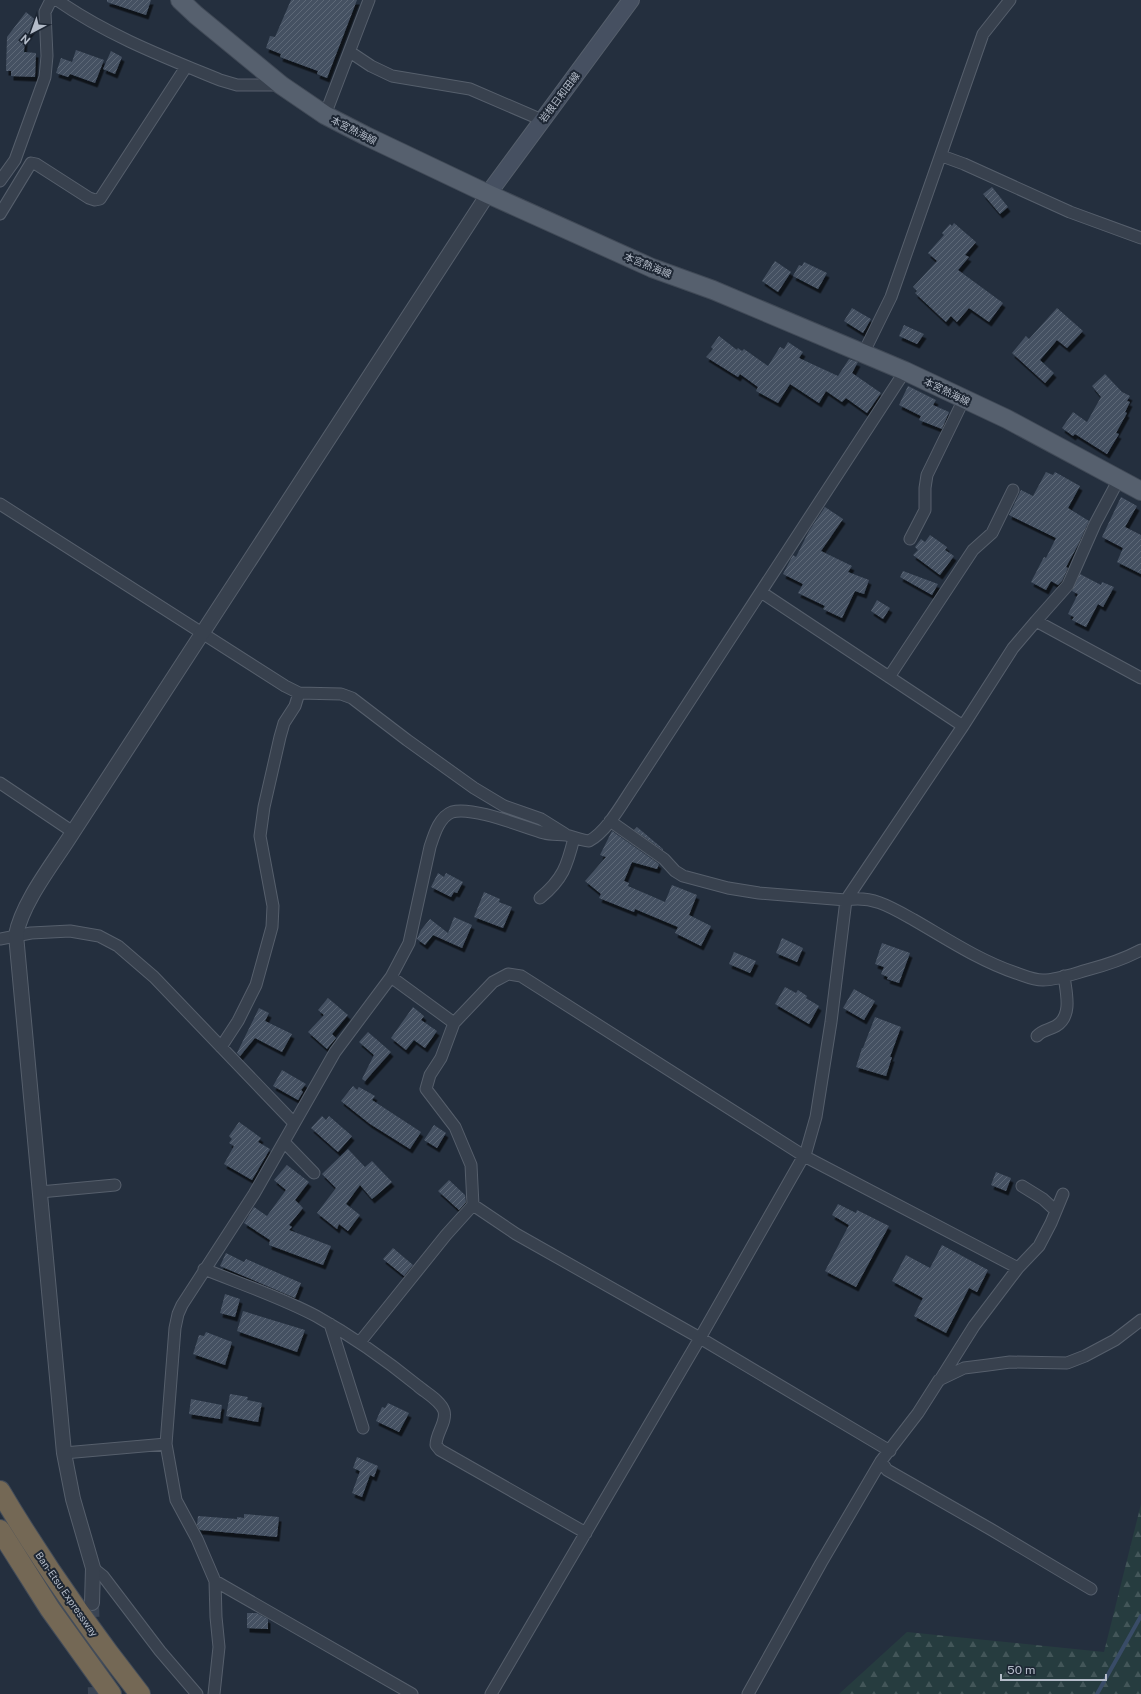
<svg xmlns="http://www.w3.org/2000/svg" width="1141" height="1694" viewBox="0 0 1141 1694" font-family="'Public Sans','Noto Sans JP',sans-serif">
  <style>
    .forest { fill: url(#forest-firs) }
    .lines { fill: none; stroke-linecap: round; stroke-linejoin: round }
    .stream { stroke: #394c67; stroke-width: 4 }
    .building { fill: url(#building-hatch); filter: url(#shadow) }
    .tertiary-tunnel { stroke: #3a4453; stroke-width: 14; stroke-dasharray: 14 7; stroke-linecap: butt }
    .minor-casing { stroke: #565f6c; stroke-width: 13 }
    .tertiary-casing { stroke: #565f6c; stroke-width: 16 }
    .secondary-casing { stroke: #565f6c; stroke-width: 18 }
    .primary-casing { stroke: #414a57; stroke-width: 20 }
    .motorway-casing { stroke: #434c59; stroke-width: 22 }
    .minor { stroke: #38414e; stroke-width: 11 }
    .tertiary { stroke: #38414e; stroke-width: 14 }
    .secondary { stroke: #465061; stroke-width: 16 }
    .primary { stroke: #56606e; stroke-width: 18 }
    .motorway { stroke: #746855; stroke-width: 20 }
    .labels { text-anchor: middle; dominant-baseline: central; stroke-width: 4; stroke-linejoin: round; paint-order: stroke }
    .street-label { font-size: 10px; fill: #b4bcc9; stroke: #1d2633 }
  </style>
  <defs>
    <pattern id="forest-firs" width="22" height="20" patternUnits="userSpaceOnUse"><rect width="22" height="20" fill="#263c3f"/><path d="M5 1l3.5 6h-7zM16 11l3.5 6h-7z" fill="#435659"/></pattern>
    <pattern id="building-hatch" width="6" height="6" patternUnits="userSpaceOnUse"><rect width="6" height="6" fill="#455162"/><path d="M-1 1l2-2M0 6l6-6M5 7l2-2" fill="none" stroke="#5d6877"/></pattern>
    <filter id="shadow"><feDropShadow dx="2.5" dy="4.5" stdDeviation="0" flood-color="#0009"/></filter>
  </defs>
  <rect width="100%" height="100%" fill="#242f3e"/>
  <!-- forest -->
  <path class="forest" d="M1141,1504V1694H839L907,1632L1104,1652Z"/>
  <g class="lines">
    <!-- stream -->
    <path class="stream" d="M1097,1694L1141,1616"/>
  </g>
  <!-- building -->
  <path class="building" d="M107,0H151L146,15L107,2Z
    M291,0H357L327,78L317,74L318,71L280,57L281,54L266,48L270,36L275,37Z
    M26,12L38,22L25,38L24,52L36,53L35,77L11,76V71H6L7,37Z
    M76,50L104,60L95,83L70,74L68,77L56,73L61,58L72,62Z
    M111,51L122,57L115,74L103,69Z
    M992,187L1008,207L1000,214L983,194Z
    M954,223L976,242L965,255L969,257L958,270L1003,303L989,322L969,308L957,322L951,316L946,322L915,293L917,291L913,287L937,261L928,253L944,235L942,233L950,224L952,226Z
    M775,261L791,272L778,292L762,281Z
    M804,262L827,273L818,289L793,276L799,265L802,266Z
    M852,308L871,319L863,333L844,321Z
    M1057,308L1083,331L1067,348L1057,340L1040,360L1054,373L1045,383L1012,353L1026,336L1029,339Z
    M904,325L924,334L917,344L899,336Z
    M719,336L737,350L738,348L742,351L744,349L768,366L780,347L784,349L788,342L803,352L799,358L838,376L849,359L858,362L852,373L881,393L867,413L846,398L842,402L826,391L819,403L790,384L778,403L756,391L758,387L740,374L738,377L706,357L713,349L711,347Z
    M1105,374L1122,392L1130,396L1127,401L1130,402L1125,412L1127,413L1116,433L1119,434L1107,454L1075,434L1073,436L1062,428L1073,412L1087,422L1101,397L1092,386Z
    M908,386L936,400L933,405L949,412L942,429L919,420L921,416L899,405Z
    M1046,472L1053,475L1055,472L1080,486L1068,508L1089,521L1078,545L1066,567L1068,568L1062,581L1058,585L1051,581L1046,590L1031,582L1044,557L1046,558L1056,538L1009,515L1021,490L1033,496Z
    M1121,497L1137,506L1125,527L1141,535V574L1117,562L1123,548L1102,537Z
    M825,507L843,519L821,551L852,566L848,572L869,580L864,594L855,591L842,618L823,609L825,606L798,593L803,584L783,574L793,555L796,557L809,531Z
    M930,535L947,547L945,550L954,556L940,575L913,555L918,550L915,547L921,539L925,542Z
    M903,571L938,584L932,595L900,577Z
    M1080,574L1101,585L1102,582L1114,587L1103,607L1098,604L1086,627L1072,620L1074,617L1068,614L1078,594L1072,591Z
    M877,600L890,608L883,619L871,611Z
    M637,827L663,849V850L634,830Z
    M612,831L659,864L657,869L632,862L624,881L629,883L628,886L665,902L672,885L697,895L689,915L711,926L701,946L675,933L678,927L635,909L634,912L599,898L601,894L585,881L606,857L600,855Z
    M438,873L444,877L446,873L463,882L457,893L454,892L451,897L431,887Z
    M484,892L500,899L499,902L512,907L503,928L474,917Z
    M454,917L472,925L462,948L433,935L425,945L417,939L421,930L430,919L448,933Z
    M782,938L803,948L797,962L776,953Z
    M882,943L910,953L899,983L887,979L888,977L881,974L884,967L875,964Z
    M734,952L756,961L750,973L729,964Z
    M785,987L796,993L798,990L807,996L806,998L819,1006L809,1024L775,1004Z
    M854,989L875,1001L864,1020L843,1008Z
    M328,998L348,1015L332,1034L336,1038L327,1049L308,1032L324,1015L318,1010Z
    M413,1007L424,1016L421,1020L437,1031L425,1048L414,1040L406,1050L391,1038Z
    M259,1008L269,1013L265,1021L292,1034L282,1052L255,1038L240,1056L237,1053Z
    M875,1017L901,1027L890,1057H892L886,1076L856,1067L862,1048H863Z
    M368,1032L391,1052L365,1081L362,1079L374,1055L359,1042Z
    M282,1070L306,1084L301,1090L303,1092L298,1100L273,1086Z
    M353,1086L357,1090L359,1087L375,1096L372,1100L421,1132L410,1149L370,1124L341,1101Z
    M322,1116L326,1120L329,1116L352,1136L338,1152L311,1128Z
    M239,1122L261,1138L258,1142L270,1149L252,1180L224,1164L234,1146L229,1143L232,1139L229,1136Z
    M434,1125L446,1133L437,1148L424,1140Z
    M348,1149L365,1167L372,1161L392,1182L372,1199L360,1185L346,1204L360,1215L348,1231L339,1224L337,1229L317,1213L336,1188L322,1174Z
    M287,1165L309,1182L295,1200L303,1208L289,1225L292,1227L289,1230L331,1246L323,1265L269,1245L270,1240L244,1223L254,1207L267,1216L286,1190L274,1180Z
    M996,1172L1011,1178L1006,1191L991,1185Z
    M449,1180L465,1195L466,1202L459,1210L438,1191Z
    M838,1204L856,1213L857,1210L889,1226L856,1287L825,1271L849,1225L832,1215Z
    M942,1245L988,1270L977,1292L969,1288L946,1333L914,1316L923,1298L892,1281L906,1255L930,1268Z
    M393,1248L413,1265L404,1276L383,1259Z
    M226,1253L244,1262L246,1259L301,1283L295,1298L220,1266Z
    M225,1294L240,1299L235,1317L220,1313Z
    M243,1311L305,1330L297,1352L237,1331Z
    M206,1332L232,1342L225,1365L193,1354L199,1335L204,1336Z
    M230,1394L248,1397L247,1400L262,1403L258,1422L226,1416Z
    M191,1399L222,1405L220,1419L189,1414Z
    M388,1403L409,1413L399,1432L376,1421L382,1407L385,1408Z
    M357,1457L378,1466L374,1477L370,1475L362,1497L352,1493L360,1471L353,1468Z
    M244,1514L279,1517L277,1537L200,1530L197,1525L198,1516L237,1519V1517L244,1518Z
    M247,1613H257L268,1619V1629L247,1628Z"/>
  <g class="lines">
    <!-- tertiary-tunnel -->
    <path class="tertiary-tunnel" d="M92,1603L95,1694"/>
    <defs>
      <path id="minor" d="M57,0C107,35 164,57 220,80L237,85H281
        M350,52L371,66L392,76L470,89L542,120
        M325,115L369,0
        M942,156L964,164L1070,212L1141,238
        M0,181L15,160L45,77L47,56L45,12L51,0
        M0,214L31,163L36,164L89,198L95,200L100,199L186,67
        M864,352L891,297L983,34L1010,0
        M0,504L285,686L299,693L341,694L352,698L407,740L474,788L504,806L541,819L565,834
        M910,539L925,510V488L927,475L964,399
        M761,592L963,726
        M1036,621L1068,585L1095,524L1119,479
        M889,677L973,550L992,533L1013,490
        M0,783L73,832
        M610,821L664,859L675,871L683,876L728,888L759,893L846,900C872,895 891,907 914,920C947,939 980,961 1016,973C1025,976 1033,980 1043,980C1057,980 1073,974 1087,970C1106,965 1124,959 1141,950
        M540,898C563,879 567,866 574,838
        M0,939L31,933L70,931L99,936L118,946L154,977L294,1123
        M391,977L454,1023L441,1058L430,1075L426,1089L455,1127L471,1165L473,1205L516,1234L700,1338L890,1451
        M454,1023L493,982L508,974L521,976L804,1156L1018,1268
        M1037,1036C1042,1030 1049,1030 1056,1026C1073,1016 1066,992 1064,976
        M221,1047L238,1021L256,985L272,927L273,906L260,836L264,807L280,737L284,723L295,706L299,693
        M284,1142L314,1173
        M1022,1186L1043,1199L1056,1211
        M40,1192L115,1185
        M204,1269C241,1284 280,1297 316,1316C352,1336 386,1360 418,1386C426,1393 441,1401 444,1411C447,1422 436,1433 436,1445L440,1450L586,1533
        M330,1324L363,1428
        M360,1342L446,1235L473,1205
        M940,1380L974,1326L1018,1268L1039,1246L1051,1223L1063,1194
        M64,1453L166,1444
        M881,1461L887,1470L992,1530L1091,1589
        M93,1568L103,1576L160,1651L197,1694
        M215,1581L412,1694
        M214,1694L219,1647L216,1617L215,1581L197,1539L176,1500L166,1444L175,1328L178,1314L182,1305L254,1194L335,1052L391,977L409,943L430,847C434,835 439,817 452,812C473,806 523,827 544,833C551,835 559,834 566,835C574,837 581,840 589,841C608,831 624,800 636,783L905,371
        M491,1694L700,1338L806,1152L816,1117L831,1022L846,900L963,726L1013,648L1036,621L1141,678
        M748,1694L821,1563L881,1461L918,1413L939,1380L964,1368L988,1365L1010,1362L1067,1363L1085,1356L1115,1340L1141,1320"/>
      <path id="tertiary" d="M92,1603L93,1568L73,1499L64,1453L16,935C22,902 55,861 73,832L488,194"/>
      <path id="secondary" d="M488,194L631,0"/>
      <path id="primary" d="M180,0L196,15L281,85L325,115L366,136L488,194L652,268L713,290L905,371L1007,419L1141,491"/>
      <path id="motorway" d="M0,1491C42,1562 89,1629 140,1694
        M0,1530L50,1609L111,1694"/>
    </defs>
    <!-- minor casing -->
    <use href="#minor" class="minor-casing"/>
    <!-- tertiary casing -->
    <use href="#tertiary" class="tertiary-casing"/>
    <!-- secondary casing -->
    <use href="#secondary" class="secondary-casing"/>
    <!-- primary casing -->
    <use href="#primary" class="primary-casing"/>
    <!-- motorway casing -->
    <use href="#motorway" class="motorway-casing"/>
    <!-- minor -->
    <use href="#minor" class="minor"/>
    <!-- tertiary -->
    <use href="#tertiary" class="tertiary"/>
    <!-- secondary -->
    <use href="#secondary" class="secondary"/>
    <!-- primary -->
    <use href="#primary" class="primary"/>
    <!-- motorway -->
    <use href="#motorway" class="motorway"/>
  </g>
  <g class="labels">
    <!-- street labels -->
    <g class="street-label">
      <text transform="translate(559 97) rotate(-53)">岩根日和田線</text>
      <text transform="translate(354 130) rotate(27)">本宮熱海線</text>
      <text transform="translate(648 265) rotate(22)">本宮熱海線</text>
      <text transform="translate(947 391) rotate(26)">本宮熱海線</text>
      <text transform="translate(67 1594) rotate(55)">Ban-Etsu Expressway</text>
    </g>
  </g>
  <!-- north arrow -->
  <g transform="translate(32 32) rotate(221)" stroke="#1d2633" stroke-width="3" paint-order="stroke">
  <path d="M0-3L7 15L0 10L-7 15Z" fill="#b4bcc9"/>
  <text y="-6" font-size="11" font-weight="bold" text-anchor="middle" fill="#b4bcc9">N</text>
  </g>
  <!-- scale -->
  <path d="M1001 1674v6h105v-6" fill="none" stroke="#b4bcc9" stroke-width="2"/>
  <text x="1007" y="1674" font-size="12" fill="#b4bcc9" stroke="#1d2633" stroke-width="3" paint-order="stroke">50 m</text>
</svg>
